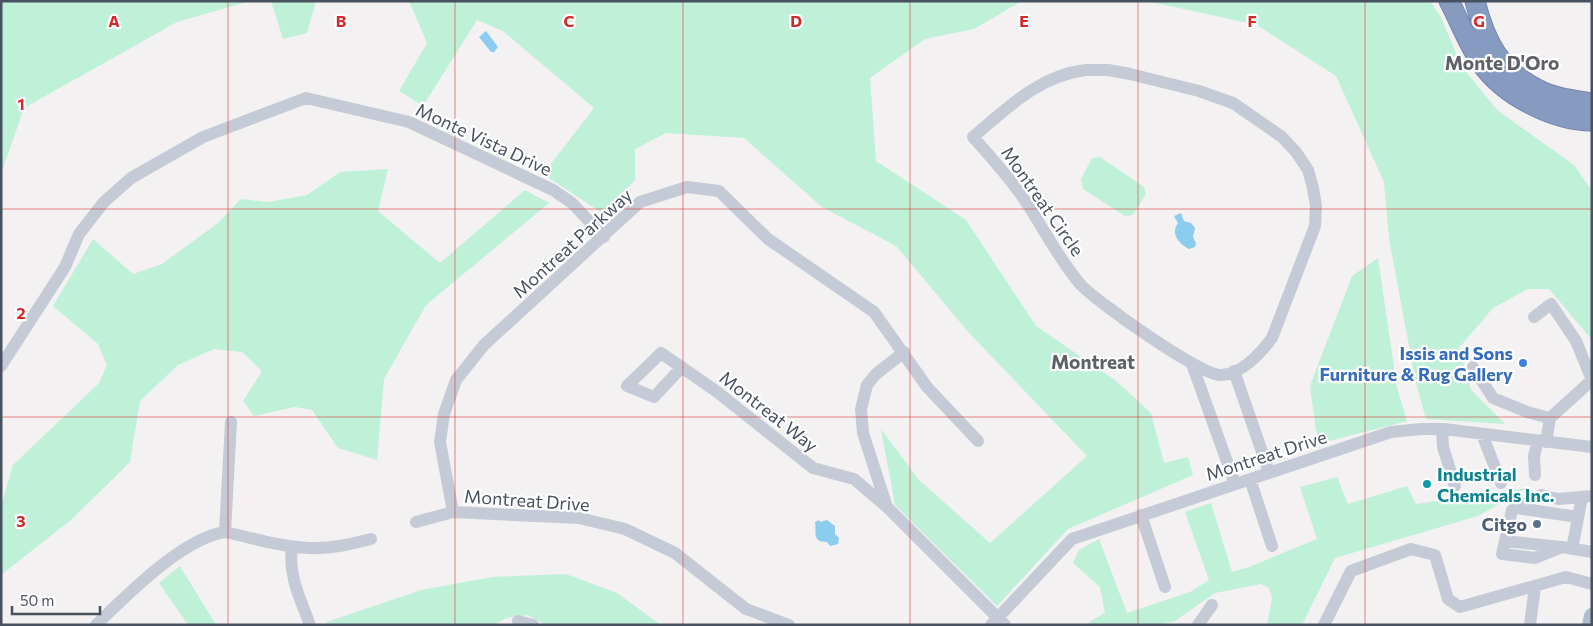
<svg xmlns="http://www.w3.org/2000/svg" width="1593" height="626" viewBox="0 0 1593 626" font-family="Commissioner,sans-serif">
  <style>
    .green { fill: #bff1d9 }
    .water { fill: #8bccef }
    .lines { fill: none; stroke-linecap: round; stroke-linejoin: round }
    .highway-casing { stroke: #7286ad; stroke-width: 21 }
    .minor { stroke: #c4cbd6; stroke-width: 12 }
    .major { stroke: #b0bcd0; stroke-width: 16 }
    .highway { stroke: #879bc1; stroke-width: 19 }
    .grid { fill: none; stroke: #d62828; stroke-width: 1; stroke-opacity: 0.55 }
    .shop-dot { fill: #3f7fe0; stroke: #fff; stroke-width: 2 }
    .culture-dot { fill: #0f9aa8; stroke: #fff; stroke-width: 2 }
    .service-dot { fill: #5c6f8a; stroke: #fff; stroke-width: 2 }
    .labels { text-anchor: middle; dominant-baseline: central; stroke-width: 4.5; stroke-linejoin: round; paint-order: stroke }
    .street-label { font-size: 18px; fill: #48515f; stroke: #fff }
    .shop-label { font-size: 18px; font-weight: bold; fill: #366cbe; stroke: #fff; text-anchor: end }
    .culture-label { font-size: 18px; font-weight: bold; fill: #0d838f; stroke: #fff; text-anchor: start }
    .service-label { font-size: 18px; font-weight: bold; fill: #4e5e75; stroke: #fff; text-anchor: end }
    .neighbourhood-label { font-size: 19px; font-weight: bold; fill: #5d6066; stroke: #fff }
    .grid-label { font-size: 16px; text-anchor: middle; font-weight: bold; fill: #d62828; stroke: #fff; stroke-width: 4.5; stroke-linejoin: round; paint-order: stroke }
  </style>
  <rect width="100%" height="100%" fill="#f3f1f1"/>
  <!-- green -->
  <path class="green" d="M1,1H250L177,22L24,108L1,174Z
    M271,1H316L307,33L283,39Z
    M409,1H1022L974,29L925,39L870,78L876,161L966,220L1036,326L1115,380L1151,413L1164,463L1188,457L1193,475L1068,529L997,606L895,505L881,429L919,480L990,543L1087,456L971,335L896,246L822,207L744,138L666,133L635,149V180L602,213L543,174L594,108L503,31L477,20L423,106L399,91L427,43Z
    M1147,1H1430L1441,17L1461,65L1497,110L1574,165L1592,191V340L1549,289H1528L1493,308L1459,348L1471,390L1505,424L1426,419L1416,383L1389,239L1384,182L1336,76L1257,25Z
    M1100,157L1144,187L1146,194L1133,215L1125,216L1083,189L1081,179L1092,158Z
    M388,169L378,211L440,263L525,190L549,203L426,305L384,379L377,460L338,448L312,410L295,407L254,416L243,401L262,371L242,352L214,349L178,365L140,401L130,462L72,519L1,575V506L13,465L99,383L107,365L98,344L53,306L93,239L133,274L162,264L218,223L241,199L268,202L307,195L340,172Z
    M1378,258L1397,388L1407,421L1318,444L1310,386L1352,276Z
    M1337,477L1348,504L1407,486L1416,504L1527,488L1478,516L1335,558L1302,625H1267L1272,598L1269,588L1261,584L1215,593L1175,621L1158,625H1084L1105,613L1100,587L1073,563L1079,550L1099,539L1127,613L1190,592L1209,580L1185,512L1211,503L1232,572L1249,567L1317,539L1300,487Z
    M180,566L216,625H188L159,583Z
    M566,574L617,593L661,625H545L528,615L507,618L493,625H327V622L421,590L492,577Z"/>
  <!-- water -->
  <path class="water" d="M486,31L498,47L494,52H491L479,37Z
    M1181,213L1184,221L1191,223L1195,228L1193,237L1196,243L1195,247L1189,249C1179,244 1170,234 1178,223L1174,216Z
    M819,520L820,522L827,520L835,526V534L839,538L838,544L830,546L827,542C811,542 817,531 815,522Z"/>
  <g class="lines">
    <defs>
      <path id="highway" d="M1449,1C1460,22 1468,44 1481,63C1503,95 1553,121 1592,121
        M1475,1C1485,41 1500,71 1539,90C1555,98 1574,100 1592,103"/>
    </defs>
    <!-- highway casing -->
    <use href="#highway" class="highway-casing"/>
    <!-- minor -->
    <path class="minor" d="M1086,70H1108L1130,74L1199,91L1233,103L1282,137L1296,152L1308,170L1313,188L1316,206L1315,226L1272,338C1260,354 1242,374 1221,375C1201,376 1097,302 1081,285C1059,260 1043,227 1024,199C1009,177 991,157 973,137C1007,108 1040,75 1086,70Z
      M1534,317L1551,304L1576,341L1592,380L1550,418L1546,442
      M904,352L876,374L867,385L861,409L863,433L887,507L1005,625
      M1192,364L1235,484
      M1,366L65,267L79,234L104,202L131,178L203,137L306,98L409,122L553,190L572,203L604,237
      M682,367L654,397L627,386L661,353L716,391L813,468L854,479L887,507
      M1473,367L1493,398L1527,412L1550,418
      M1234,371L1269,472
      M1442,429L1443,447L1455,486
      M1482,434L1501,483
      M1535,475L1534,456L1538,441
      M1250,479L1272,546
      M1592,496L1558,499L1541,495L1512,510L1502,554L1535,558L1562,547L1592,552
      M1516,508L1578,517
      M453,512L440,442L444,414L456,380L484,345L640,202L687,187L719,191L768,239L874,312L927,387L978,441
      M1141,515L1165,587
      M416,522L453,512L579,518L625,529L675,553L746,609L789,625
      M225,532L231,422
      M1505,541L1560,547
      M292,547C288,575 300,598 310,625
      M1572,549L1582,497
      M518,621L533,625
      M96,625C127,595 183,538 225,532C253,538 281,547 310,548C331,549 351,544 371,539
      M991,625L1072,539L1391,432L1421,429H1444L1592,447
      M1198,625L1212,605
      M1324,625L1351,571L1411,549L1435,555L1448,599L1460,607L1566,577L1592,584
      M1530,625L1535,586"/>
    <!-- major -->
    <path class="major" d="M1590,625L1592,616"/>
    <!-- highway -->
    <use href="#highway" class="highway"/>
  </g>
  <!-- grid -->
  <path class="grid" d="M228,1V625M455,1V625M683,1V625M910,1V625M1138,1V625M1365,1V625M1,209H1592M1,417H1592"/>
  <!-- markers -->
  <circle class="shop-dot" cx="1523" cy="363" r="5"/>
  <circle class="culture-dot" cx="1427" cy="484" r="5"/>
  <circle class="service-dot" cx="1537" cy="524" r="5"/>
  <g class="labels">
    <!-- street labels -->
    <g class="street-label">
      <text transform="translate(484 139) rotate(25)">Monte Vista Drive</text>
      <text transform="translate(1043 201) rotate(55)">Montreat Circle</text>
      <text transform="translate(572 243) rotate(-42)">Montreat Parkway</text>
      <text transform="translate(769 411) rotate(38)">Montreat Way</text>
      <text transform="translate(1266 455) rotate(-18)">Montreat Drive</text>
      <text transform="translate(527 500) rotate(4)">Montreat Drive</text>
    </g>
    <!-- shop labels -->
    <g class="shop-label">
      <text x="1513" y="353">Issis and Sons<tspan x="1513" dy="21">Furniture &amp; Rug Gallery</tspan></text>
    </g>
    <!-- culture labels -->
    <g class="culture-label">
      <text x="1437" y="474">Industrial<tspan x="1437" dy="21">Chemicals Inc.</tspan></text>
    </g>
    <!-- service labels -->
    <g class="service-label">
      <text x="1527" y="524">Citgo</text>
    </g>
    <!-- neighbourhood labels -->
    <g class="neighbourhood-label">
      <text x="1502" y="62">Monte D'Oro</text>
      <text x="1093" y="361">Montreat</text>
    </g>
  </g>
  <g class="grid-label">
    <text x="114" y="27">A</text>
    <text x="341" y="27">B</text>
    <text x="569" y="27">C</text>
    <text x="796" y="27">D</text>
    <text x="1024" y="27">E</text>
    <text x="1252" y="27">F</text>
    <text x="1479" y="27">G</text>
    <text x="21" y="110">1</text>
    <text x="21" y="319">2</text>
    <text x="21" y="527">3</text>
  </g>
  <!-- border -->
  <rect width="1593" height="626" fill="none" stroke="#48515f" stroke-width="5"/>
  <!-- scale -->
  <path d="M12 606v8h88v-8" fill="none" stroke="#48515f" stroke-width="2.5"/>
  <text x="20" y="606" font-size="15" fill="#48515f" stroke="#ffffff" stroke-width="4" paint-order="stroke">50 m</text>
</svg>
